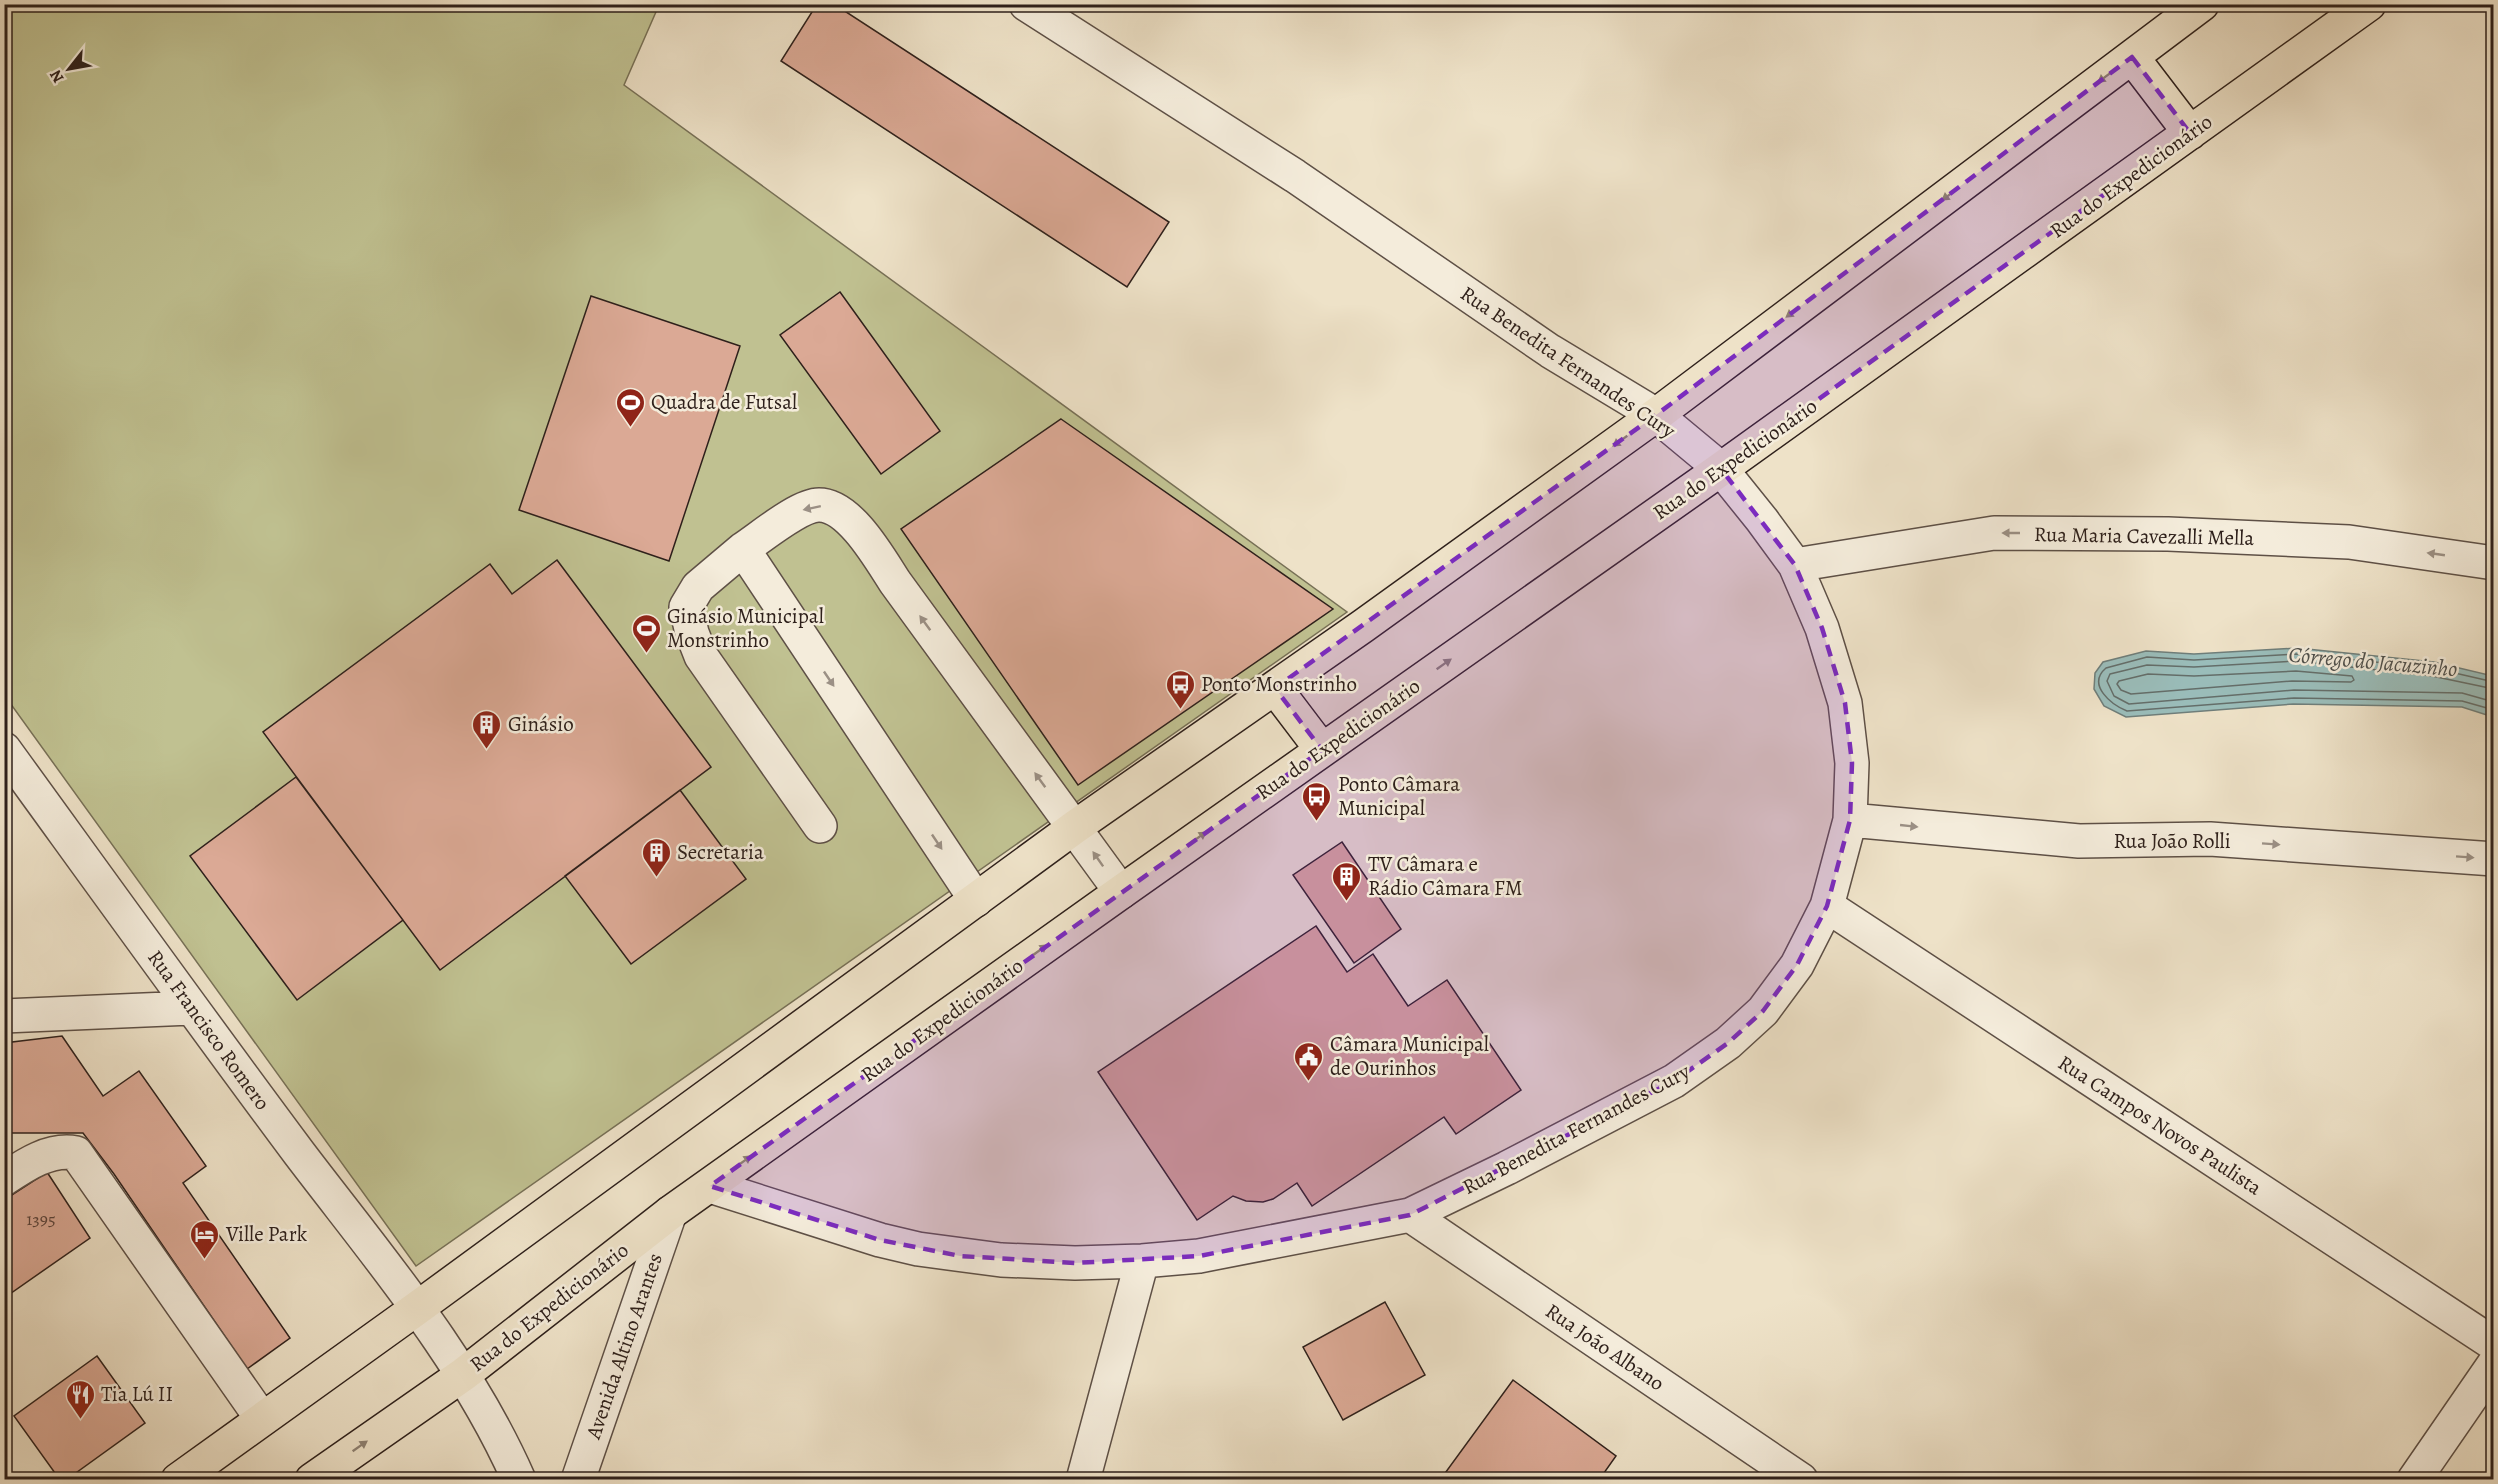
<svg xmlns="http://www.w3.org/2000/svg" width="2498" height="1484" viewBox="0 0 2498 1484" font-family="Alegreya,serif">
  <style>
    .green { fill: #c0c191; stroke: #777056; stroke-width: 1.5 }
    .water { fill: #9abdba; stroke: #6f7e7a; stroke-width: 1.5 }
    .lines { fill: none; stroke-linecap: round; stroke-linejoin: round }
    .shore { stroke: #646e6a; stroke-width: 1.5 }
    .building { fill: #dba995; stroke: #2e201b; stroke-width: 1.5 }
    .minor-casing { stroke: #5e5046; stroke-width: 36 }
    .major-casing { stroke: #2e201b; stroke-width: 36 }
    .minor { stroke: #f4ecdb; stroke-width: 33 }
    .major { stroke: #eee2c8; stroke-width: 33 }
    .oneway { fill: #8e8172 }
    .oneway2 { fill: #9b9085 }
    .marked { fill: #7b2cbf; fill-opacity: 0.2; stroke: #7b2cbf; stroke-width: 4.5; stroke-dasharray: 12 8; stroke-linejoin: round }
    .labels { text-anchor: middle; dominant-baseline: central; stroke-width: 5; stroke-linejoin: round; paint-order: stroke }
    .number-label { font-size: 18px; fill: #59423a }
    .street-label { font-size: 21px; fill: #2e201b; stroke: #f4ecdb }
    .poi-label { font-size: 21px; fill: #2e201b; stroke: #f4ecdb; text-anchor: start }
    .water-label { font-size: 22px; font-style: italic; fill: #4e4f4b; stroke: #f4ecdb }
  </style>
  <rect width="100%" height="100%" fill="#eee2c8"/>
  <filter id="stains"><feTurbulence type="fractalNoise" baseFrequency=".00333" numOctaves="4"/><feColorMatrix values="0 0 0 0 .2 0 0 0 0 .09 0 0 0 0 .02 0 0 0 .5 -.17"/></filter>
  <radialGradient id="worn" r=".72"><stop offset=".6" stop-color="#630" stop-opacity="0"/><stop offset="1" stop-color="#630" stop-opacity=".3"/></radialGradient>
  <!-- green -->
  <path class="green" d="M4,5H659L624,85L1347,612L416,1266L5,696Z"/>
  <!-- water -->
  <path class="water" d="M2297,648L2434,662L2493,676V717L2462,707L2293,704L2126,717L2104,706L2094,689L2095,673L2103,662L2146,651L2194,654Z"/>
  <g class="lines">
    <!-- shore -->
    <path class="shore" d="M2296,671L2352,676L2354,680L2351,682L2292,681L2131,694L2121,690L2117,684L2119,681L2148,674L2194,676Z
      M2494,682L2433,668L2297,654L2194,660L2147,657L2106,668C2086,685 2112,705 2127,711L2294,698L2462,701L2494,710
      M2494,689L2432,676L2296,661L2194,667L2147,665L2110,674L2107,681L2114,696L2129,704L2294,690L2462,693L2494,702"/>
  </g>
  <!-- building -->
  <path class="building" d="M817,4H834L1169,222L1127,287L781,61Z
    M840,292L940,431L881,474L780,335Z
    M591,296L740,346L669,561L519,510Z
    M1061,419L1333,609L1078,785L901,529Z
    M557,560L711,767L440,970L263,732L490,564L512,594Z
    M296,777L403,920L297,1000L190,856Z
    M680,790L746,879L631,964L565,876Z
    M1342,842L1401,929L1354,963L1293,875Z
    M1316,926L1347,972L1373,954L1408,1006L1447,980L1521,1090L1456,1134L1444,1117L1312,1206L1297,1183L1273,1199L1263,1202L1246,1201L1233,1196L1197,1220L1098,1072Z
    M62,1036L103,1096L139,1071L206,1166L183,1183L290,1338L247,1369L114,1174L83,1133H4V1043Z
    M47,1172L90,1238L4,1298V1200Z
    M1385,1302L1425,1375L1343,1420L1303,1347Z
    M97,1356L145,1423L66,1480H60L14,1416Z
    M1513,1380L1616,1456L1599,1480H1440Z"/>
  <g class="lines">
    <defs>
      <path id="minor" d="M743,549L698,587L686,607L692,633L701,656L820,826
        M1795,565L1994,533L2168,534L2349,542L2494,563
        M4,749C102,884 199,1019 299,1153C378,1257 466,1359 519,1480
        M1850,820L2079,841L2210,839L2494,859
        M976,900L743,549C760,538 799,505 819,505C850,505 880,559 895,582L1121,892
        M1827,906L2494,1344
        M4,1016L191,1008
        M4,1179C25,1165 50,1148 76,1153L262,1419
        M710,1186L880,1240L918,1249L1001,1260L1075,1263L1142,1261L1199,1256L1410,1215L1507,1168L1674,1081L1728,1043L1763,1011L1797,965L1827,906L1850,820L1852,763L1845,703L1822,628L1795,565L1762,520L1721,469L1656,415L1550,351L1295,176L1026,4
        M1410,1215L1801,1480
        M578,1480L670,1213
        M1083,1480L1142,1261
        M2414,1480L2494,1364"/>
      <path id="major" d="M2132,57L2190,133
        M1275,688L1322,750
        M178,1480L416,1309L1075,827L1363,626L1656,415L2202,4
        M312,1480L464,1374L670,1213L1121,892L1721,469L2369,4"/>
    </defs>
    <!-- minor casing -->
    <use href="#minor" class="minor-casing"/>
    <!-- major casing -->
    <use href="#major" class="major-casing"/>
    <!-- minor -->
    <use href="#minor" class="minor"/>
    <!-- major -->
    <use href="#major" class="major"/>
  </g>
  <!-- one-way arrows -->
  <defs><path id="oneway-solid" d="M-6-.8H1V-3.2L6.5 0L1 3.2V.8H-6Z" transform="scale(1.5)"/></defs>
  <g class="oneway">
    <use href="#oneway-solid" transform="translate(2105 77) rotate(143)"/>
    <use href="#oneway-solid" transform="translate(1949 195) rotate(143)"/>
    <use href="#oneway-solid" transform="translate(1793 312) rotate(143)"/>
    <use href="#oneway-solid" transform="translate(1620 441) rotate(144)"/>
    <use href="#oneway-solid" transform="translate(1444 664) rotate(-35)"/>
    <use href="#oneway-solid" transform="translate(1199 837) rotate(-35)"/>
    <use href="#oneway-solid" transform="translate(1040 950) rotate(-36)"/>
    <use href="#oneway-solid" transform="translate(744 1161) rotate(-36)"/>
    <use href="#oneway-solid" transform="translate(360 1446) rotate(-35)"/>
  </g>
  <g class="oneway2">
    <use href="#oneway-solid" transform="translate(812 508) rotate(168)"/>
    <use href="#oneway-solid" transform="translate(2011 533) rotate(-180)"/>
    <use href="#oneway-solid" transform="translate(2436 554) rotate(-172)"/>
    <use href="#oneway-solid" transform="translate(925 623) rotate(-126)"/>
    <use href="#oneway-solid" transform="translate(829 679) rotate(56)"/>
    <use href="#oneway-solid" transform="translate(1040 780) rotate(-126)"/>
    <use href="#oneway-solid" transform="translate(1909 826) rotate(6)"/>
    <use href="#oneway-solid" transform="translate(937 842) rotate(56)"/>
    <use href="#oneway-solid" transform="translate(2271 844) rotate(4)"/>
    <use href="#oneway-solid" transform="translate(2465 857) rotate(4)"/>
    <use href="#oneway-solid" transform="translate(1098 859) rotate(-125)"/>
  </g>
  <!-- marked area -->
  <path class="marked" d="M2132,57L2190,133L1721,469L1795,565L1822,628L1845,703L1852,763L1850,820L1827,906L1797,965L1763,1011L1728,1043L1674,1081L1410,1215L1199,1256L1075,1263L960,1256L880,1240L710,1186L1322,750L1275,688L1656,415Z"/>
  <!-- icons -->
  <defs>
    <symbol id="stadium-pin" viewBox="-11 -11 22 30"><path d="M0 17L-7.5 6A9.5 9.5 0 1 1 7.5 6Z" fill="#8f2418" stroke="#f4ecdb"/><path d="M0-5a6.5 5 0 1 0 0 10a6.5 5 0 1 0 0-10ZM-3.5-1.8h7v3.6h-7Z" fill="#fff"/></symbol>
    <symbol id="bus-pin" viewBox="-11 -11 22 30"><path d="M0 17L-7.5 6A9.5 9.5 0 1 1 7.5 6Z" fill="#8f2418" stroke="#f4ecdb"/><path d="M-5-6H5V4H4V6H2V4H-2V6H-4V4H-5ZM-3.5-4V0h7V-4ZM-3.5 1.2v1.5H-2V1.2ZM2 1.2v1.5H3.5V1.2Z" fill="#fff"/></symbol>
    <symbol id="building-pin" viewBox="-11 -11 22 30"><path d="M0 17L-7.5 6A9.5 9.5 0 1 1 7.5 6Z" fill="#8f2418" stroke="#f4ecdb"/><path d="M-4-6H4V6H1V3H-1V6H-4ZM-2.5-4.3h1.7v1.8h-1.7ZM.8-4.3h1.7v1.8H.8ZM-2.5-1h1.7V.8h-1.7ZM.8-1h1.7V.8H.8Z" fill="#fff"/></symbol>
    <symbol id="civic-pin" viewBox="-11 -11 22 30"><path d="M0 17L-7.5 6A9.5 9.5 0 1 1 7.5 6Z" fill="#8f2418" stroke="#f4ecdb"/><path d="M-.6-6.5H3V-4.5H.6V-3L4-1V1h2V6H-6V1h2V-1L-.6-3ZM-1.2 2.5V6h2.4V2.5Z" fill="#fff"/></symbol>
    <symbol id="hotel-pin" viewBox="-11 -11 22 30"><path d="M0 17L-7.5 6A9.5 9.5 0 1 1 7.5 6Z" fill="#8f2418" stroke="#f4ecdb"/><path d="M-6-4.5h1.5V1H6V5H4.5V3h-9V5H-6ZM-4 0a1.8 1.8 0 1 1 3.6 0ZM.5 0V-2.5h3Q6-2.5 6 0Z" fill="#fff"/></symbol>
    <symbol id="restaurant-pin" viewBox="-11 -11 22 30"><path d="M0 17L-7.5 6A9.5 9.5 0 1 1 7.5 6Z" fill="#8f2418" stroke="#f4ecdb"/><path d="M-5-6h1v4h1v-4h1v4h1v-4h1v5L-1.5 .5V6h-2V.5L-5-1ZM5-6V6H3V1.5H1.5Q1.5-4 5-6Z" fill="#fff"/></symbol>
  </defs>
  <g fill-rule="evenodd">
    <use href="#stadium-pin" x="614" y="386" width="33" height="45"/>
    <use href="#stadium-pin" x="630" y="612" width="33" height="45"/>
    <use href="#bus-pin" x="1164" y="668" width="33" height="45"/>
    <use href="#building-pin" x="470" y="708" width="33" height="45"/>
    <use href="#bus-pin" x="1300" y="780" width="33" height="45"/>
    <use href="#building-pin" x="640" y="836" width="33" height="45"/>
    <use href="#building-pin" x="1330" y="860" width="33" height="45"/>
    <use href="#civic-pin" x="1292" y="1040" width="33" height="45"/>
    <use href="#hotel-pin" x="188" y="1218" width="33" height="45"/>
    <use href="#restaurant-pin" x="64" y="1378" width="33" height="45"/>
  </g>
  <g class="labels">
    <!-- number labels -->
    <g class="number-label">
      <text x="41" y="1219">1395</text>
    </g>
    <!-- street labels -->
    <g class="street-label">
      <text transform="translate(2131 176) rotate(-36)">Rua do Expedicionário</text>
      <text transform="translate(1568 362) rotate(34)">Rua Benedita Fernandes Cury</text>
      <text transform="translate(1735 459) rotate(-35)">Rua do Expedicionário</text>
      <text transform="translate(2144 536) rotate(1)">Rua Maria Cavezalli Mella</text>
      <text transform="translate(1338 739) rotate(-35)">Rua do Expedicionário</text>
      <text x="2172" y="841">Rua João Rolli</text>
      <text transform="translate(942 1020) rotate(-36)">Rua do Expedicionário</text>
      <text transform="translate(209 1030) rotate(54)">Rua Francisco Romero</text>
      <text transform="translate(2160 1125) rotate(33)">Rua Campos Novos Paulista</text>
      <text transform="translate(1576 1129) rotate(-28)">Rua Benedita Fernandes Cury</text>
      <text transform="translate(549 1307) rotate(-38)">Rua do Expedicionário</text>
      <text transform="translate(624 1346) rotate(-71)">Avenida Altino Arantes</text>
      <text transform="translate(1605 1347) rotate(34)">Rua João Albano</text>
    </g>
    <!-- poi labels -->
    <g class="poi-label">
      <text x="651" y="402">Quadra de Futsal</text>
      <text x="667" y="616">Ginásio Municipal<tspan x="667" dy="24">Monstrinho</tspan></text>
      <text x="1201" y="684">Ponto Monstrinho</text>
      <text x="508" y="724">Ginásio</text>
      <text x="1338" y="784">Ponto Câmara<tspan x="1338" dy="24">Municipal</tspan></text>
      <text x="677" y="852">Secretaria</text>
      <text x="1368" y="864">TV Câmara e<tspan x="1368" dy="24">Rádio Câmara FM</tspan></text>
      <text x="1330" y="1044">Câmara Municipal<tspan x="1330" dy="24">de Ourinhos</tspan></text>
      <text x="226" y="1234">Ville Park</text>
      <text x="101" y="1394">Tia Lú II</text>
    </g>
    <!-- water labels -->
    <g class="water-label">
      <text transform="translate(2373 662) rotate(5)">Córrego do Jacuzinho</text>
    </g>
  </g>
  <!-- margin -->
  <rect width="2498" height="1484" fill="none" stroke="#eee2c8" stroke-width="24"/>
  <rect x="6" y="6" width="2486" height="1472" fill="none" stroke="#2e201b" stroke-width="3"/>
  <rect x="12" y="12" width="2474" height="1460" fill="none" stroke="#2e201b" stroke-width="1.5"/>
  <!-- north arrow -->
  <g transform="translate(69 69) rotate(239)" stroke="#f4ecdb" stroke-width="4.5" paint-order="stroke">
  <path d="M0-4.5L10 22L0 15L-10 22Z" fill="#2e201b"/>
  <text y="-9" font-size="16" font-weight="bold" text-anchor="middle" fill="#2e201b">N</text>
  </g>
  <rect width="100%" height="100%" filter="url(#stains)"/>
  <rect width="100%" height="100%" fill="url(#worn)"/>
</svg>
